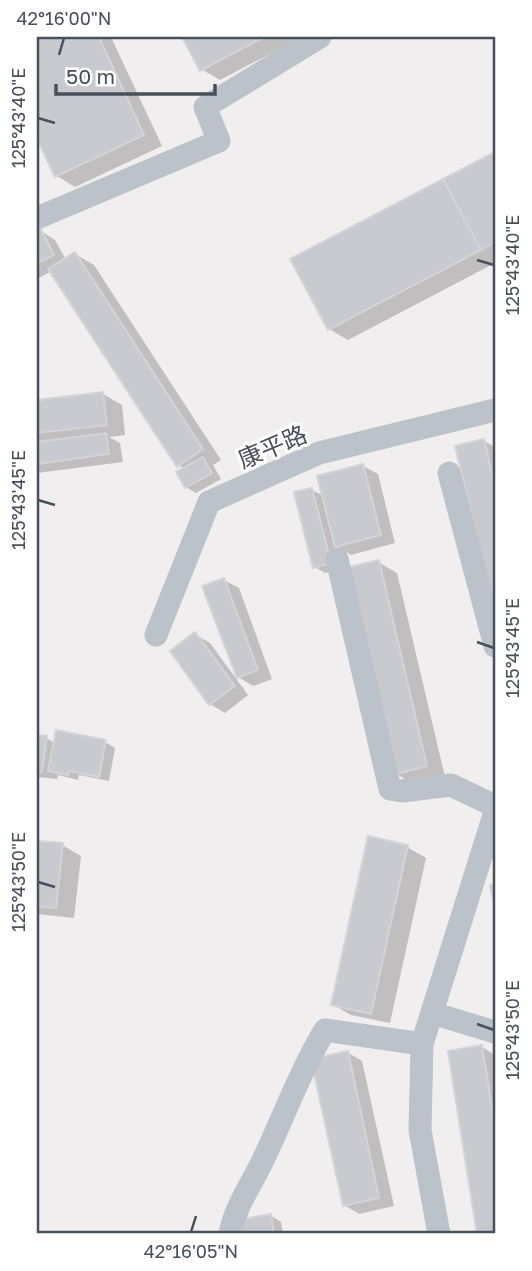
<svg xmlns="http://www.w3.org/2000/svg" width="532" height="1271" viewBox="0 0 532 1271" font-family="'Golos Text','Noto Sans SC',sans-serif">
  <style>
    .shadow { fill: #0003 }
    .building { fill: #c9cad0; stroke: #d2d4d9; stroke-width: 2 }
    .lines { fill: none; stroke-linecap: round; stroke-linejoin: round }
    .minor { stroke: #bbc2ca; stroke-width: 23 }
    .ticks { fill: none; stroke: #48505a; stroke-width: 2.5 }
    .labels { text-anchor: middle; dominant-baseline: central; stroke-width: 6; stroke-linejoin: round; paint-order: stroke }
    .street-label { font-size: 24px; fill: #48505a; stroke: #fff }
    .neatline { fill: none; stroke: #48505a; stroke-width: 2.5 }
    .ticks-label { font-size: 18px; text-anchor: middle; fill: #48505a }
  </style>
  <rect width="100%" height="100%" fill="#f0eeee"/>
  <!-- shadow -->
  <path class="shadow" d="M37,37H111L162,146L75,187L57,176L37,135Z
    M184,37H302L220,80L201,69Z
    M495,154V263L348,340L329,329L292,260Z
    M41,231L55,240L66,260L75,254L94,265L221,460L213,465L221,479L196,493L186,487L185,469L178,465L52,271L37,279V233Z
    M103,394L122,405L125,435L109,437L120,443L123,462L37,473V402Z
    M484,441L495,447V606Z
    M363,466L378,474L395,543L351,555L335,545L341,569L325,573L315,567L312,490L324,496Z
    M378,562L397,573L445,777L413,784L395,773Z
    M224,580L239,588L272,679L253,686L238,677Z
    M196,635L210,643L248,695L225,713L210,704Z
    M37,737L46,738L55,743L105,742L115,748L109,781L79,775L78,780L58,775L57,779L37,777Z
    M37,842L62,845L81,856L74,918L37,914Z
    M407,847L426,858L390,1023L351,1015L332,1004Z
    M482,1047L495,1055V1234H479L450,1052Z
    M347,1052L362,1061L394,1206L359,1214L344,1205Z
    M271,1216L281,1222L283,1234H242L240,1221Z"/>
  <!-- building -->
  <path class="building" d="M37,37H99L144,135L55,177L37,139Z
    M182,37H264L200,71Z
    M495,152V242L481,250L443,179Z
    M443,179L481,250L328,330L290,259Z
    M41,229L54,255L37,263V231Z
    M75,252L203,449L177,467L48,269Z
    M103,392L107,425L37,433V400Z
    M106,433L109,454L37,464V442Z
    M484,439L495,486V613L455,446Z
    M203,457L212,473L185,488L176,472Z
    M363,464L381,535L335,547L317,476Z
    M312,488L331,563L313,568L294,492Z
    M379,560L427,766L393,775L345,568Z
    M224,578L258,670L237,678L202,586Z
    M195,632L235,686L209,705L170,651Z
    M56,730L106,740L99,777L69,771L68,775L48,771Z
    M37,735L47,736L42,772L37,771Z
    M368,836L408,845L371,1014L331,1005Z
    M37,841L63,843L56,908L37,906Z
    M495,884V908L490,885Z
    M482,1045L495,1126V1234H477L448,1051Z
    M348,1051L379,1198L343,1206L311,1059Z
    M271,1214L274,1234H240L238,1220Z"/>
  <g class="lines">
    <!-- minor -->
    <path class="minor" d="M37,218L219,141L205,107L320,37
      M449,473L495,646
      M337,559L390,789L402,791L451,785L495,806
      M156,635L209,502L319,453L495,410
      M432,1013L495,1032
      M230,1234C235,1206 253,1182 265,1156C285,1113 301,1070 325,1030L422,1044
      M439,1234L420,1130L422,1044L495,812"/>
  </g>
  <!-- ticks -->
  <path class="ticks" d="M59,55L64,38M38,118L55,123M477,260L494,265M38,500L55,505M477,642L494,648M38,882L55,887M477,1024L494,1030M191,1232L196,1216"/>
  <g class="labels">
    <!-- street labels -->
    <g class="street-label">
      <text transform="translate(272 446) rotate(-23)">康平路</text>
    </g>
  </g>
  <!-- border -->
  <rect width="532" height="1271" fill="none" stroke="#ffffff" stroke-width="77"/>
  <!-- scale -->
  <path d="M56 84v10h159v-10" fill="none" stroke="#48505a" stroke-width="3.5"/>
  <text x="66" y="84" font-size="21" fill="#48505a" stroke="#ffffff" stroke-width="5" paint-order="stroke">50 m</text>
  <rect x="38" y="38" width="456" height="1194" class="neatline"/>
  <g class="ticks-label">
    <text x="64" y="25">42°16'00"N</text>
    <text transform="translate(19 118) rotate(-90)" y="6">125°43'40"E</text>
    <text transform="translate(513 265) rotate(-90)" y="6">125°43'40"E</text>
    <text transform="translate(19 500) rotate(-90)" y="6">125°43'45"E</text>
    <text transform="translate(513 648) rotate(-90)" y="6">125°43'45"E</text>
    <text transform="translate(19 882) rotate(-90)" y="6">125°43'50"E</text>
    <text transform="translate(513 1030) rotate(-90)" y="6">125°43'50"E</text>
    <text x="191" y="1258">42°16'05"N</text>
  </g>
</svg>
